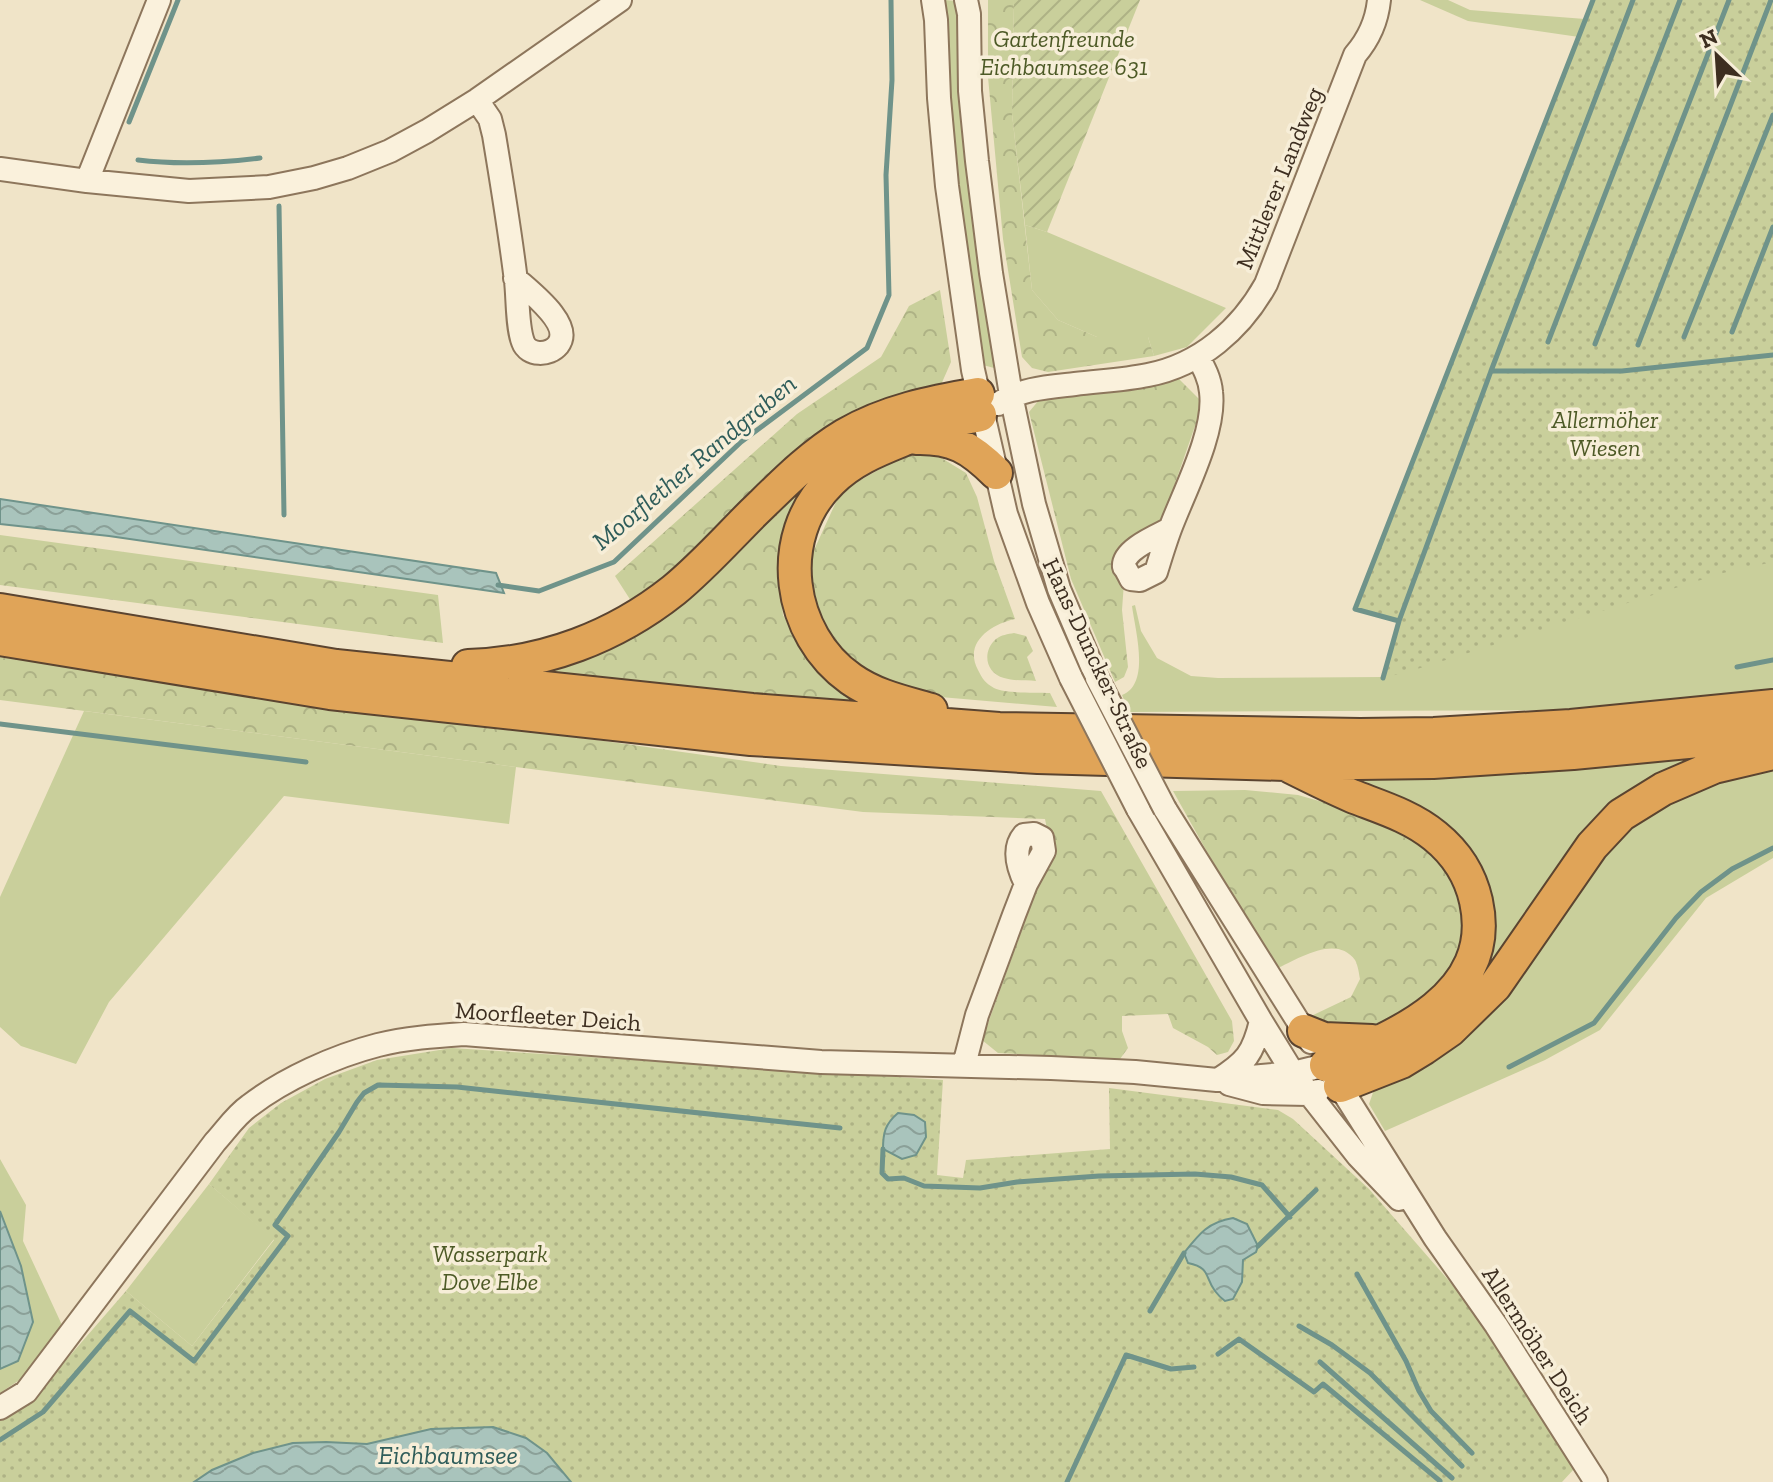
<svg xmlns="http://www.w3.org/2000/svg" width="1773" height="1482" viewBox="0 0 1773 1482" font-family="'Zilla Slab',serif">
  <style>
    .grass { fill: #c9cf9b }
    .forest { fill: url(#forest-crowns) }
    .park { fill: url(#park-dots) }
    .garden { fill: url(#garden-furrows) }
    .water { fill: url(#water-waves); stroke: #6f938a; stroke-width: 2 }
    .lines { fill: none; stroke-linecap: round; stroke-linejoin: round }
    .stream { stroke: #6f938a; stroke-width: 5 }
    .minor-casing { stroke: #8d765c; stroke-width: 26 }
    .highway-casing { stroke: #5b4430; stroke-width: 36 }
    .minor { stroke: #faf1dc; stroke-width: 22 }
    .highway { stroke: #e0a458; stroke-width: 32 }
    .minor-bridge-casing { stroke: #8d765c; stroke-width: 26; stroke-linecap: butt }
    .minor-bridge { stroke: #faf1dc; stroke-width: 22 }
    .labels { text-anchor: middle; dominant-baseline: central; stroke-width: 7; stroke-linejoin: round; paint-order: stroke }
    .park-label { font-size: 24px; font-style: italic; fill: #4d5a26; stroke: #f7eed8 }
    .street-label { font-size: 24px; fill: #3d2e20; stroke: #f7eed8 }
    .water-label { font-size: 26px; font-style: italic; fill: #2f5d5a; stroke: #f7eed8 }
  </style>
  <defs>
    <pattern id="forest-crowns" width="20" height="18" patternUnits="userSpaceOnUse" patternTransform="scale(2)"><rect width="20" height="18" fill="#c9cf9b"/><path d="M2 6a3 3 0 1 1 6 0M12 15a3 3 0 1 1 6 0" fill="none" stroke="#aeb285"/></pattern>
    <pattern id="park-dots" width="8" height="8" patternUnits="userSpaceOnUse" patternTransform="scale(2)"><rect width="8" height="8" fill="#c9cf9b"/><path d="M2 2h.1M6 6h.1" fill="none" stroke="#aeb285" stroke-width="1.8" stroke-linecap="round"/></pattern>
    <pattern id="garden-furrows" width="10" height="10" patternUnits="userSpaceOnUse" patternTransform="scale(2)"><rect width="10" height="10" fill="#c9cf9b"/><path d="M-1 1l2-2M0 10L10 0M9 11l2-2" fill="none" stroke="#aeb285"/></pattern>
    <pattern id="water-waves" width="16" height="10" patternUnits="userSpaceOnUse" patternTransform="scale(2)"><rect width="16" height="10" fill="#a9c4bc"/><path d="M0 5q4-4 8 0t8 0" fill="none" stroke="#8ba098"/></pattern>
  </defs>
  <rect width="100%" height="100%" fill="#f0e4c8"/>
  <!-- grass -->
  <path class="grass" d="M945,0L956,1L967,181L993,349L994,368L983,365L952,147Z
    M1420,0H1448L1470,10L1585,19L1593,0H1773V689L1567,710L1129,712L1122,695C1151,684 1135,630 1132,606L1135,605L1141,631L1157,658L1191,676L1218,678L1383,677L1399,621L1355,609L1579,37L1468,21Z
    M1025,225L1047,232L1226,308L1187,347L1154,356L1148,337H1097L1058,320L1032,290Z
    M84,711L516,767L509,824L284,796L109,1002L76,1064L21,1046L0,1027V897Z
    M1688,760L1690,764L1656,780L1470,1002L1404,1046L1338,780Z
    M1773,764V858L1706,898L1600,1030L1545,1060L1385,1131L1369,1104L1376,1084L1425,1057L1612,835L1651,805Z
    M0,1159L26,1205L23,1241L62,1325L21,1379L0,1393V1369L18,1360L21,1266L0,1211Z
    M209,1184L274,1239L192,1346L126,1291Z"/>
  <!-- forest -->
  <path class="forest" d="M988,0H1014L1012,114L1032,290L1058,320L1097,337H1148L1154,356L1048,372L1032,368L1022,357L1003,239L988,77Z
    M940,290L951,362L940,387L796,456L633,604L615,576L797,414L881,357L909,306Z
    M1178,378L1203,403L1161,524L1127,541L1122,610L1128,667L1124,677L1115,682L1071,579L1029,412L1039,400Z
    M935,454L966,473L977,497L994,561L1015,619C992,624 963,642 978,670C982,678 985,683 994,688C1007,694 1035,692 1050,693L1057,707L906,694L855,667L826,633L813,598L809,561L841,491L903,456Z
    M810,478L785,528L779,574L783,615L805,655L837,684L874,708L535,676L636,633Z
    M0,535L438,595L443,643L0,585Z
    M1014,633L1026,636L1033,651L1027,657L1036,681C1026,680 1013,681 1004,678C985,673 982,651 996,639C1001,635 1008,634 1014,633Z
    M0,656L781,766L1101,791L1232,1021L1234,1041L1228,1052L1217,1055L1208,1047L1173,1028L1168,1014L1122,1016V1031L1128,1048L1120,1059L998,1053L982,1040L1051,849L1045,819L863,812L0,700Z
    M1245,790L1298,795L1379,818L1438,853L1459,879L1467,914L1462,956L1436,994L1390,1023L1348,1039L1307,1018L1351,997L1360,979C1359,974 1358,965 1355,960C1336,934 1298,959 1276,969L1206,850L1173,791Z"/>
  <!-- park -->
  <path class="park" d="M1593,0H1773V562L1723,573L1414,670L1383,678L1399,621L1355,609Z
    M452,1048L943,1080L937,1175L963,1178L966,1160L1110,1149L1109,1088L1278,1110L1293,1119L1369,1189L1470,1305L1574,1469L1562,1482H0V1420L34,1397L126,1291L192,1346L274,1240L209,1184L249,1128L281,1103L325,1079L377,1060Z"/>
  <!-- garden -->
  <path class="garden" d="M1014,0H1140L1047,232L1025,225L1012,114Z"/>
  <!-- water -->
  <path class="water" d="M0,499L496,573L504,593L109,536L0,524Z
    M898,1113L914,1115L925,1122L926,1137L916,1155L902,1159L883,1149C883,1133 885,1124 898,1113Z
    M0,1211L21,1266L33,1322L18,1361L0,1369Z
    M1233,1218L1247,1224L1258,1246L1256,1252L1243,1260L1242,1282L1233,1299L1225,1301C1221,1298 1218,1295 1215,1291C1204,1276 1211,1268 1188,1263L1184,1253C1199,1234 1208,1222 1233,1218Z
    M493,1427L526,1438L547,1453L571,1482H194L212,1470L253,1453L293,1443L326,1442L367,1444L431,1429Z"/>
  <g class="lines">
    <!-- stream -->
    <path class="stream" d="M1633,0L1491,371H1622L1773,355
      M129,122L178,0
      M138,160C179,165 219,163 260,158
      M279,206L284,515
      M1732,332L1773,227
      M1684,337L1773,115
      M1548,342L1680,0
      M1595,344L1729,0
      M1638,345L1771,0
      M498,585L539,591L614,562L741,442L867,348L889,295L886,175L892,80L891,0
      M1399,621L1491,371
      M1737,667L1773,660
      M1383,678L1399,621L1355,609L1593,0
      M0,724L306,762
      M1509,1067L1594,1023L1676,918L1701,892L1732,869L1773,848
      M883,1149L882,1173L888,1179L904,1178L924,1186L980,1188L1017,1182L1099,1176L1195,1174L1231,1177L1262,1185L1290,1217
      M1258,1246L1316,1190
      M1357,1274L1406,1361L1419,1391L1431,1411L1472,1453
      M1150,1311L1184,1253
      M1299,1326L1332,1345L1370,1373L1462,1466
      M1218,1354L1239,1339L1314,1392L1323,1384L1440,1481
      M1320,1362L1452,1478
      M0,1440L43,1412L130,1311L194,1361L288,1236L275,1225L339,1132L357,1102L364,1093L378,1085L457,1087L840,1128
      M1067,1482L1126,1355L1171,1369L1194,1367"/>
    <defs>
      <path id="minor" d="M933,0L936,20L939,98L947,186L973,370L1006,514L1038,603L1071,678
        M966,0L969,14L970,91L977,161L991,273L1011,395L1034,504L1059,589L1097,678
        M477,100L490,119L494,135C502,183 510,232 516,281C518,297 517,327 523,342C528,356 549,356 558,345C574,324 529,291 515,278
        M0,169L87,181L189,191L269,187L314,178L348,168L390,151L427,131L477,100L620,0
        M87,181L159,0
        M998,404C1022,388 1048,387 1075,384C1099,381 1124,380 1148,375C1200,365 1241,329 1266,284L1355,55C1368,40 1377,20 1379,0
        M1170,529C1157,536 1122,550 1124,567C1125,568 1130,577 1131,579L1140,580L1156,572C1161,556 1166,539 1172,524C1186,488 1216,430 1211,392C1210,379 1204,368 1198,357
        M1138,809L1261,1021L1293,1073L1358,1156L1399,1199
        M1165,809L1311,1042
        M964,1065L977,1015L1014,915L1026,884L1044,851L1042,838L1034,834L1024,835C1012,849 1018,868 1026,884
        M1332,1074L1435,1238L1496,1325L1596,1482
        M1218,1080C1246,1062 1253,1054 1261,1021
        M1229,1084L1263,1093L1308,1094L1318,1091
        M0,1408L26,1392L215,1142C226,1130 236,1115 249,1106C284,1079 335,1056 378,1045C406,1038 435,1036 464,1034L821,1062L1051,1068L1135,1072L1217,1080L1293,1073L1326,1065"/>
      <path id="highway" d="M916,438C953,437 971,448 996,473
        M0,610L336,666L752,710L999,729L1360,735L1434,734L1571,726L1773,706
        M0,639L330,693L751,739L1038,757L1285,764L1433,762L1573,753L1773,734
        M468,666C544,664 615,637 674,590C702,567 727,539 753,513C782,485 810,456 845,435C886,411 932,402 978,394
        M931,710C903,702 875,696 851,679C788,635 773,537 831,481C852,460 878,450 905,439C916,435 927,429 938,425C952,420 966,418 980,415
        M1291,767C1311,777 1331,787 1352,796C1380,807 1411,816 1435,836C1456,853 1470,874 1476,901C1497,996 1395,1037 1326,1065
        M1304,1031L1324,1039L1372,1041
        M1340,1086L1401,1062L1424,1048L1450,1030L1495,986L1592,846L1621,815L1663,789L1714,767L1773,753"/>
    </defs>
    <!-- minor casing -->
    <use href="#minor" class="minor-casing"/>
    <!-- highway casing -->
    <use href="#highway" class="highway-casing"/>
    <!-- minor -->
    <use href="#minor" class="minor"/>
    <!-- highway -->
    <use href="#highway" class="highway"/>
    <defs>
      <path id="minor-bridge" d="M1071,678L1138,809
        M1097,678L1165,809"/>
    </defs>
    <!-- minor-bridge casing -->
    <use href="#minor-bridge" class="minor-bridge-casing"/>
    <!-- minor-bridge -->
    <use href="#minor-bridge" class="minor-bridge"/>
  </g>
  <g class="labels">
    <!-- park labels -->
    <g class="park-label">
      <text x="1064" y="38">Gartenfreunde<tspan x="1064" dy="28">Eichbaumsee 631</tspan></text>
      <text x="1605" y="419">Allermöher<tspan x="1605" dy="28">Wiesen</tspan></text>
      <text x="490" y="1253">Wasserpark<tspan x="490" dy="28">Dove Elbe</tspan></text>
    </g>
    <!-- street labels -->
    <g class="street-label">
      <text transform="translate(1279 178) rotate(-68)">Mittlerer Landweg</text>
      <text transform="translate(1098 663) rotate(65)">Hans-Duncker-Straße</text>
      <text transform="translate(548 1016) rotate(4)">Moorfleeter Deich</text>
      <text transform="translate(1538 1345) rotate(57)">Allermöher Deich</text>
    </g>
    <!-- water labels -->
    <g class="water-label">
      <text transform="translate(694 462) rotate(-40)">Moorflether Randgraben</text>
      <text x="448" y="1455">Eichbaumsee</text>
    </g>
  </g>
  <!-- north arrow -->
  <g transform="translate(1717 56) rotate(335)" stroke="#f7eed8" stroke-width="6" paint-order="stroke">
  <path d="M0-6L14 30L0 20L-14 30Z" fill="#3d2e20"/>
  <text y="-12" font-size="22" font-weight="bold" text-anchor="middle" fill="#3d2e20">N</text>
  </g>
</svg>
